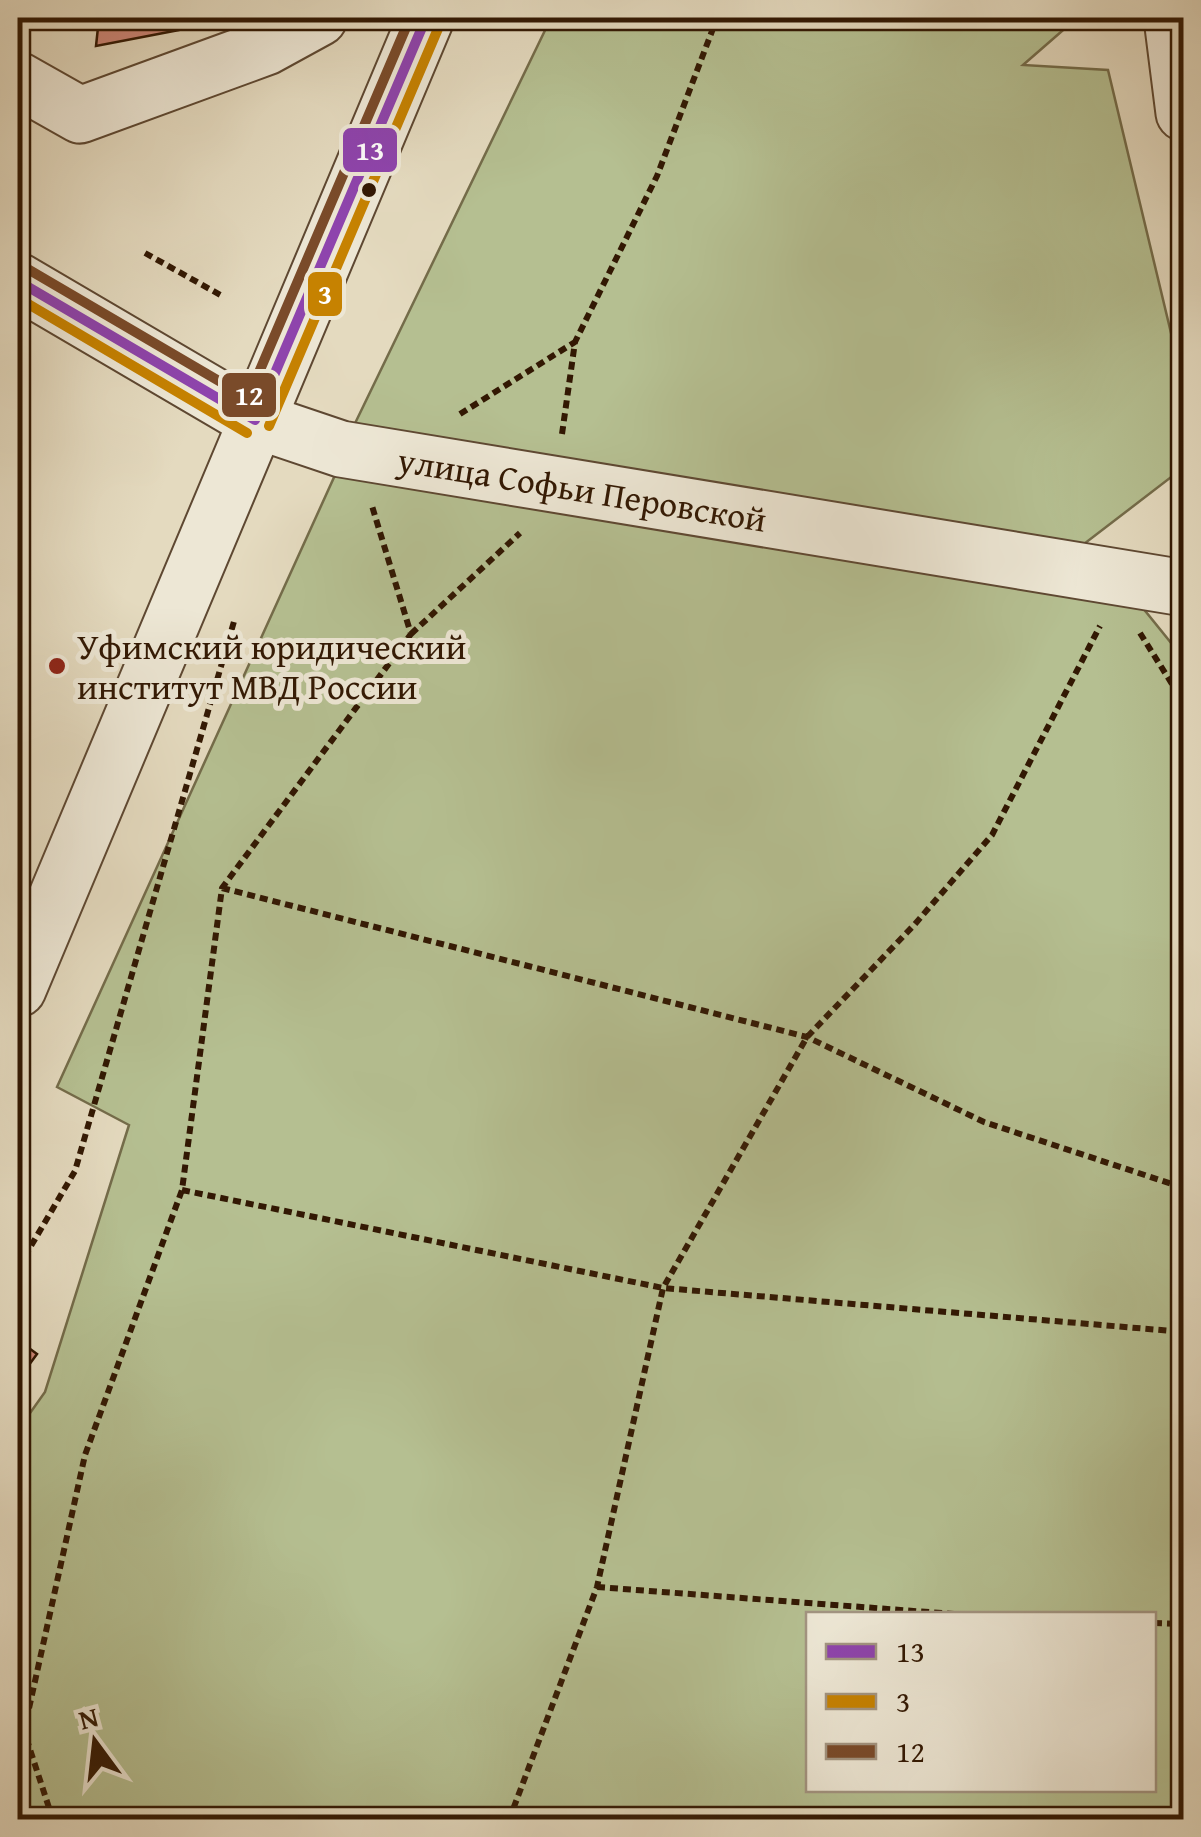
<svg xmlns="http://www.w3.org/2000/svg" width="1201" height="1837" viewBox="0 0 1201 1837" font-family="'Gentium Book Plus',serif">
  <style>
    .green { fill: #b5bf91; stroke: #746c4a; stroke-width: 2.5; fill-rule: evenodd }
    .building { fill: #ce8779; stroke: #321803; stroke-width: 2.5 }
    .lines { fill: none; stroke-linecap: round; stroke-linejoin: round }
    .minor-casing { stroke: #5e4832; stroke-width: 59 }
    .path { stroke: #321803; stroke-width: 6; stroke-dasharray: 8 5; stroke-linecap: butt }
    .minor { stroke: #ede7d5; stroke-width: 55 }
    .bus-1-casing { stroke: #ede7d5; stroke-width: 18 }
    .bus-2-casing { stroke: #ede7d5; stroke-width: 18 }
    .bus-3-casing { stroke: #ede7d5; stroke-width: 18 }
    .bus-1 { stroke: #8e44ad; stroke-width: 10 }
    .bus-2 { stroke: #c68201; stroke-width: 10 }
    .bus-3 { stroke: #7a4b2a; stroke-width: 10 }
    .bus-dot { fill: #321803; stroke: #ede7d5; stroke-width: 4 }
    .poi-dot { fill: #8f2418; stroke: #ede7d5; stroke-width: 4 }
    .labels { text-anchor: middle; dominant-baseline: central; stroke-width: 10; stroke-linejoin: round; paint-order: stroke }
    .street-label { font-size: 35px; fill: #321803; stroke: #ede7d5 }
    .poi-label { font-size: 35px; fill: #321803; stroke: #ede7d5; text-anchor: start }
    .line-badge { stroke: #ede7d5; stroke-width: 4 }
    .badge-label { font-size: 28px; text-anchor: middle; font-weight: bold; fill: #fff }
  </style>
  <rect width="100%" height="100%" fill="#e4dabf"/>
  <filter id="stains"><feTurbulence type="fractalNoise" baseFrequency=".002" numOctaves="4"/><feColorMatrix values="0 0 0 0 .2 0 0 0 0 .09 0 0 0 0 .02 0 0 0 .5 -.17"/></filter>
  <radialGradient id="worn" r=".72"><stop offset=".6" stop-color="#630" stop-opacity="0"/><stop offset="1" stop-color="#630" stop-opacity=".3"/></radialGradient>
  <!-- green -->
  <path class="green" d="M551,18H1077L1023,65L1108,70L1183,383V468L1067,557L346,442Z
    M341,462L1125,586L1184,659L1183,1819L18,1820V1430L45,1392L129,1125L57,1087ZM808,1614H1154V1790H808Z"/>
  <!-- building -->
  <path class="building" d="M99,18H211L179,30L96,46Z
    M18,1340L37,1354L18,1380Z"/>
  <g class="lines">
    <defs>
      <g id="minor">
        <path d="M1172,18L1184,113"/>
        <path d="M18,80L80,115L266,47L319,18"/>
        <path id="s1" d="M18,281L255,420L341,449L1184,588"/>
        <path d="M18,989L426,18"/>
      </g>
    </defs>
    <!-- minor casing -->
    <use href="#minor" class="minor-casing"/>
    <!-- path -->
    <path class="path" d="M145,253L224,297
      M460,414L575,342
      M562,434L575,342L657,176L717,18
      M1140,633L1184,703
      M411,634L520,533
      M222,888L807,1037L984,1122L1184,1188
      M182,1190L663,1288L1184,1332
      M18,1268L75,1171L235,618
      M597,1587L954,1614
      M1154,1623L1184,1624
      M53,1820L24,1731L85,1455L182,1190L222,888L411,634L372,506
      M509,1820L597,1587L663,1288L807,1037L915,924L992,835L1100,626"/>
    <!-- minor -->
    <use href="#minor" class="minor"/>
    <defs>
      <path id="bus-1" d="M18,281L255,420
        M255,420L426,18"/>
      <path id="bus-2" d="M18,298L247,433
        M269,426L440,24"/>
      <path id="bus-3" d="M26,268L248,398L410,18"/>
    </defs>
    <!-- bus-1 casing -->
    <use href="#bus-1" class="bus-1-casing"/>
    <!-- bus-2 casing -->
    <use href="#bus-2" class="bus-2-casing"/>
    <!-- bus-3 casing -->
    <use href="#bus-3" class="bus-3-casing"/>
    <!-- bus-1 -->
    <use href="#bus-1" class="bus-1"/>
    <!-- bus-2 -->
    <use href="#bus-2" class="bus-2"/>
    <!-- bus-3 -->
    <use href="#bus-3" class="bus-3"/>
  </g>
  <!-- markers -->
  <circle class="bus-dot" cx="369" cy="190" r="9"/>
  <circle class="poi-dot" cx="57" cy="666" r="10"/>
  <g class="labels">
    <!-- street labels -->
    <g class="street-label">
      <text stroke="none"><textPath href="#s1" startOffset="610">улица Софьи Перовской</textPath></text>
    </g>
    <!-- poi labels -->
    <g class="poi-label">
      <text x="77" y="646">Уфимский юридический<tspan x="77" dy="40">институт МВД России</tspan></text>
    </g>
  </g>
  <g class="line-badge">
    <rect x="341" y="126" width="58" height="48" rx="10" fill="#8e44ad"/>
    <rect x="306" y="270" width="38" height="48" rx="10" fill="#c68201"/>
    <rect x="220" y="371" width="58" height="48" rx="10" fill="#7a4b2a"/>
  </g>
  <g class="badge-label">
    <text x="370" y="160">13</text>
    <text x="325" y="304">3</text>
    <text x="249" y="405">12</text>
  </g>
  <!-- margin -->
  <rect width="1201" height="1837" fill="none" stroke="#e4dabf" stroke-width="60"/>
  <rect x="20" y="20" width="1161" height="1797" fill="none" stroke="#321803" stroke-width="5"/>
  <rect x="30" y="30" width="1141" height="1777" fill="none" stroke="#321803" stroke-width="2.5"/>
  <!-- legend -->
  <rect x="806" y="1612" width="350" height="180" fill="#ede7d5" stroke="#a29481" stroke-width="2.5"/>
  <rect x="826" y="1644" width="50" height="15" fill="#8e44ad" stroke="#a29481" stroke-width="2.5"/>
  <text x="896" y="1662" font-size="30" fill="#321803">13</text>
  <rect x="826" y="1694" width="50" height="15" fill="#c68201" stroke="#a29481" stroke-width="2.5"/>
  <text x="896" y="1712" font-size="30" fill="#321803">3</text>
  <rect x="826" y="1744" width="50" height="15" fill="#7a4b2a" stroke="#a29481" stroke-width="2.5"/>
  <text x="896" y="1762" font-size="30" fill="#321803">12</text>
  <!-- north arrow -->
  <g transform="translate(95 1742) rotate(345)" stroke="#ede7d5" stroke-width="8" paint-order="stroke">
  <path d="M0-8L18 38L0 25L-18 38Z" fill="#321803"/>
  <text y="-15" font-size="28" font-weight="bold" text-anchor="middle" fill="#321803">N</text>
  </g>
  <rect width="100%" height="100%" filter="url(#stains)"/>
  <rect width="100%" height="100%" fill="url(#worn)"/>
</svg>
